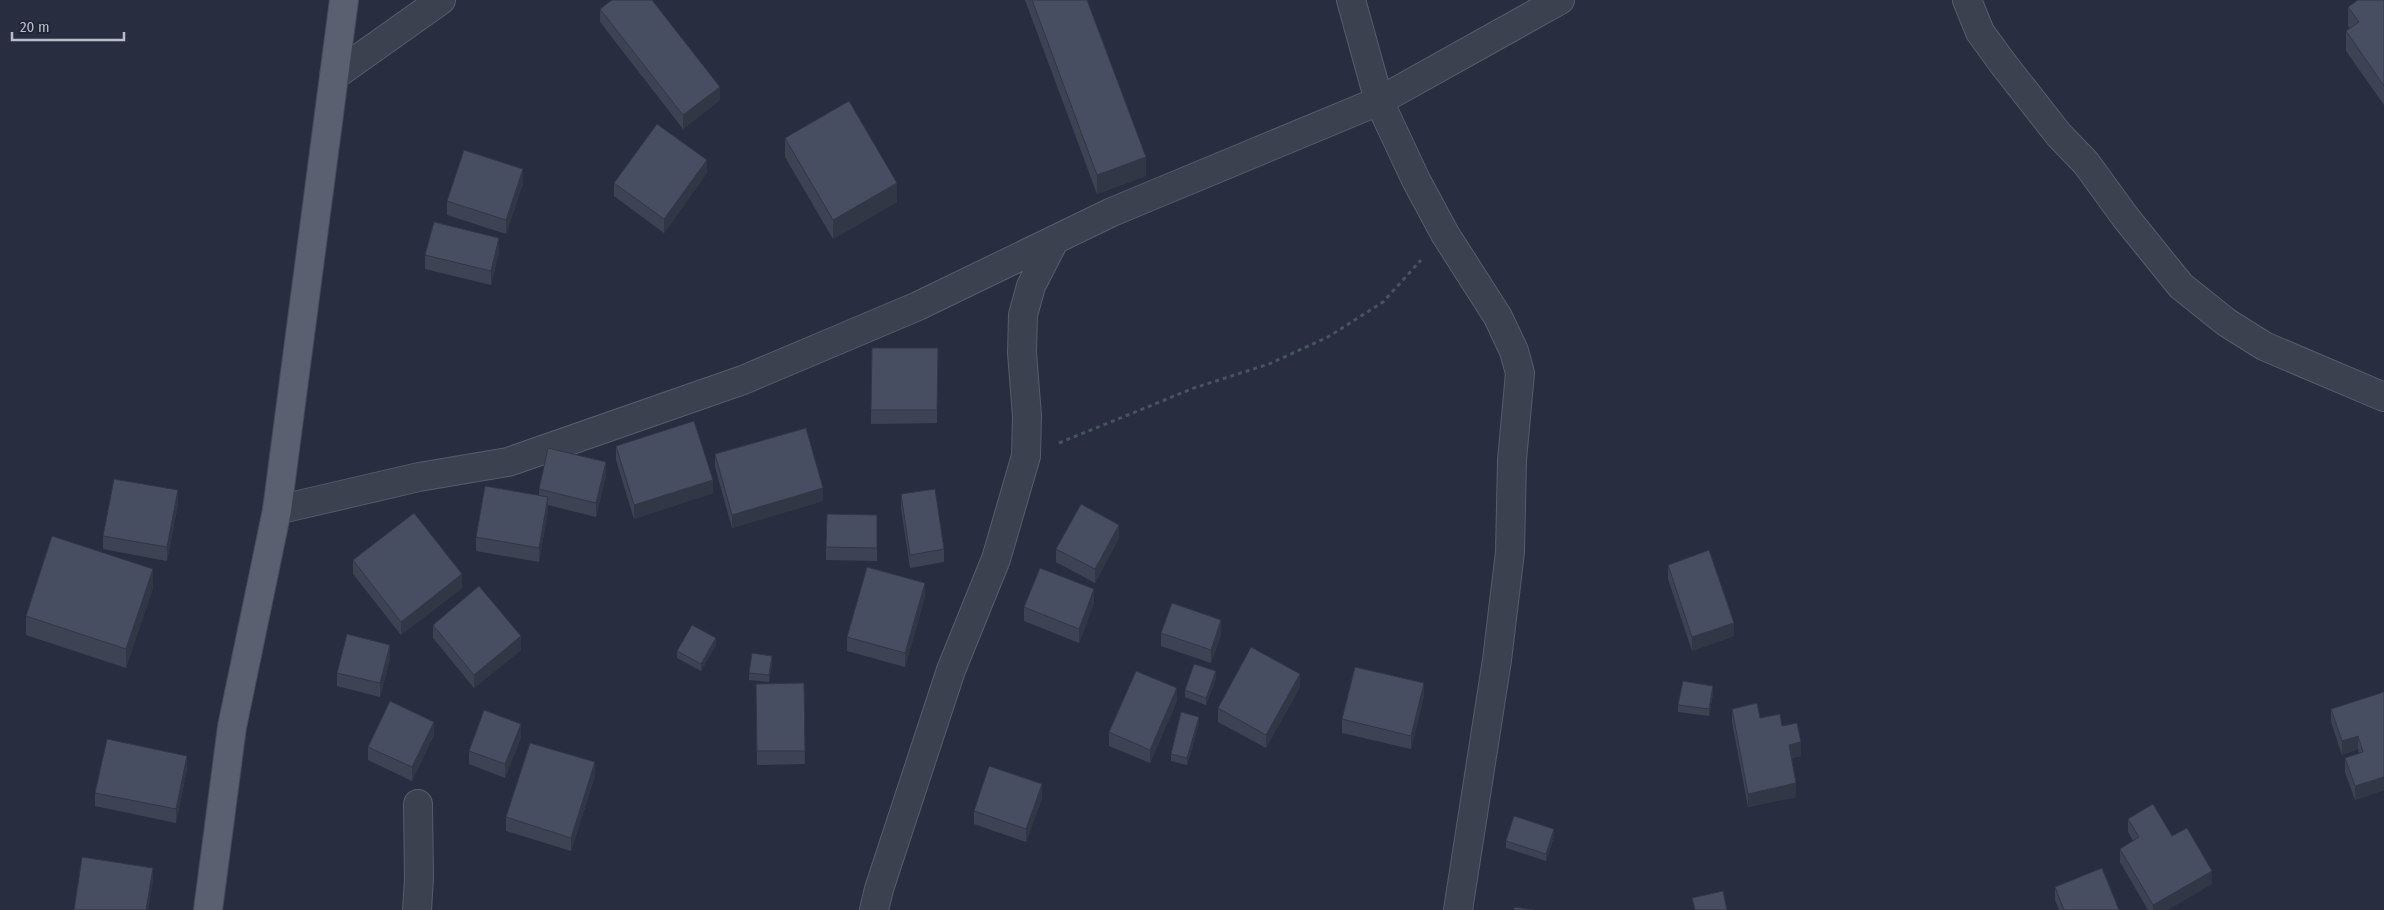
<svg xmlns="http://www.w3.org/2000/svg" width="2384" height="910" viewBox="0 0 2384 910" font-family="'Fira Sans Condensed',sans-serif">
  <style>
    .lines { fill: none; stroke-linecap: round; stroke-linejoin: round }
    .minor-casing { stroke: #575c6b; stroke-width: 30 }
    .major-casing { stroke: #464a5a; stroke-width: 30 }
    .path { stroke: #45565b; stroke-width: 3; stroke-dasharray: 4 4; stroke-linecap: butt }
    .minor { stroke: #3c4150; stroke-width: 28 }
    .major { stroke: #5b6070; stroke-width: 28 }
    .wall { fill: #3e4354 }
    .shaded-wall { fill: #323745 }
    .building { fill: #484e62; stroke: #323745 }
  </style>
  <rect width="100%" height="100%" fill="#282e40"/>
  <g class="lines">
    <defs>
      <path id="minor" d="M1351,0L1379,101L1416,180L1445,234L1498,317L1514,351L1520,373L1512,460L1510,552L1497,660L1458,910
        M1967,0L1980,32L2004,65L2059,135L2086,163L2126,218L2181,286L2226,322L2264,346L2384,397
        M334,76L441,0
        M277,510L419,477L508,462L743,380L918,306L1112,212L1379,101L1560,0
        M417,910L419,878L418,804
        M874,910L879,889L951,670L996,559L1026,456L1027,416L1022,353L1023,315L1031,286L1054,241"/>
      <path id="major" d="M208,910L232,727L277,510L344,0"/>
    </defs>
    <!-- minor casing -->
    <use href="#minor" class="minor-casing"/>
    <!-- major casing -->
    <use href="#major" class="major-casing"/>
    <!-- path -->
    <path class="path" d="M1059,443L1194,388L1269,364L1328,337L1383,302L1421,260"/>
    <!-- minor -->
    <use href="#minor" class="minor"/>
    <!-- major -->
    <use href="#major" class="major"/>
  </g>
  <!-- wall -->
  <path class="wall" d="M1025,0H1087L1146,176L1097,194Z
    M2384,0V105L2346,51V31L2350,29L2348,26V7Z
    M600,9L720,100L683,129L600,22Z
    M785,138L897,202L833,239L785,157Z
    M707,173L664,233L614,196V183Z
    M523,183L506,234L447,215V201Z
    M499,252L491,285L425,269V255Z
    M872,348H938L937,423L871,424Z
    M616,446L713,493L634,519L616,460Z
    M715,454L823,501L732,528L715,467Z
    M606,475L596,517L548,505V510L539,562L476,551V537L539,495V489Z
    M901,494L944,549V562L910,568L901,508Z
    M178,504L167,561L103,549V536Z
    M877,515V561L826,560V547Z
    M1119,538L1095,583L1056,562V549Z
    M353,560L462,588L401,635L353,574Z
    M1668,565L1734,636L1692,651L1668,579Z
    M153,588L126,668L26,635V616Z
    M925,597L905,667L847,651V637Z
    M1094,603L1079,643L1024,621V607Z
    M433,625L521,650L474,688L433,638Z
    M1161,633L1221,634L1211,663L1161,646Z
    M716,645L701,671L677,658V651Z
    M390,659L380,697L337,686V673Z
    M772,663L769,682L749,680V673Z
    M1216,678L1206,705L1185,697V690Z
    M804,683L805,764L757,765L756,684Z
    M1300,687L1266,748L1218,722V708Z
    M2384,692V790L2355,800L2345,772V758L2359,753L2358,749L2342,755L2331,722V709Z
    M1713,693L1709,716L1678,712V705Z
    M1424,696L1411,749L1342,733V719Z
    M1177,701L1150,763L1109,746V732Z
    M1732,709L1782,726L1801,756L1792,758L1796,797L1748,807L1732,722Z
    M1199,724L1187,765L1171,761V754Z
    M434,735L412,781L368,760V747Z
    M521,737L505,778L469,764V751Z
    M187,769L176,823L95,806V793Z
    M595,776L571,851L506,831V817Z
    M1042,798L1026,842L974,824V811Z
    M2128,819L2172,836L2212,884L2167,910H2148L2120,862V849L2133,841L2128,832Z
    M1554,836L1546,861L1506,848V841Z
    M2055,887L2119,910H2059L2055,900Z"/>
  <!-- shaded-wall -->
  <path class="shaded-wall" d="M720,87V100L683,129V115Z
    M1146,157V176L1097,194V175Z
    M707,160V173L664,233V219Z
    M523,169V183L506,234V220Z
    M897,183V202L833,239V220Z
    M499,238V252L491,285V271Z
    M606,462V475L596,517V503Z
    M713,480V493L634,519V505Z
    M823,488V501L732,528V515Z
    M178,490V504L167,561V547Z
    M548,497V510L539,562V548Z
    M1119,525V538L1095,583V569Z
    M153,569V588L126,668V649Z
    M462,574V588L401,635V622Z
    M925,583V597L905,667V653Z
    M1094,589V603L1079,643V629Z
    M1221,620V634L1211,663V650Z
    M1734,623V636L1692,651V637Z
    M521,636V650L474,688V675Z
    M716,638V645L701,671V664Z
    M390,645V659L380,697V683Z
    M772,656V663L769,682V675Z
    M1216,671V678L1206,705V698Z
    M1300,674V687L1266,748V735Z
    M1424,683V696L1411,749V736Z
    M1713,686V693L1709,716V709Z
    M1177,688V701L1150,763V750Z
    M1199,717V724L1187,765V758Z
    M434,722V735L412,781V767Z
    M521,724V737L505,778V764Z
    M2358,736V749L2342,755V741Z
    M1801,742V756L1789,758V745Z
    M187,756V769L176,823V809Z
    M595,762V776L571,851V838Z
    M2384,777V790L2355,800V786Z
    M1796,783V797L1748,807V794Z
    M1042,784V798L1026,842V829Z
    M1554,829V836L1546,861V854Z
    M153,868V882L148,910H146Z
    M2212,871V884L2167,910H2153V905Z"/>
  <!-- building -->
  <path class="building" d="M612,0H652L720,87L683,115L600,9Z
    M1032,0H1087L1146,157L1097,175Z
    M2358,0H2384V86L2346,31L2359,22L2348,7Z
    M849,101L897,183L833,220L785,138Z
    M657,124L707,160L664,219L614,183Z
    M464,150L523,169L506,220L447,201Z
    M434,222L499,238L491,271L425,255Z
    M872,348H938L937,410H871Z
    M694,421L713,480L634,505L616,446Z
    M806,428L823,488L732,515L715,454Z
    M548,448L606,462L596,503L539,489Z
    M114,479L178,490L167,547L103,536Z
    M485,486L548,497L539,548L476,537Z
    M935,489L944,549L910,555L901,494Z
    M1081,504L1119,525L1095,569L1056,549Z
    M414,513L462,574L401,622L353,560Z
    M827,514L877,515V548L826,547Z
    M52,536L153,569L126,649L26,616Z
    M1709,550L1734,623L1692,637L1668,565Z
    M867,567L925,583L905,653L847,637Z
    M1040,568L1094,589L1079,629L1024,607Z
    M479,586L521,636L474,675L433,625Z
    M1172,603L1221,620L1211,650L1161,633Z
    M692,625L716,638L701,664L677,651Z
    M347,634L390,645L380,683L337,673Z
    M1251,647L1300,674L1266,735L1218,708Z
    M752,653L772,656L769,675L749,673Z
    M1194,664L1216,671L1206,698L1185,690Z
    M1355,667L1424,683L1411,736L1342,719Z
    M1136,671L1177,688L1150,750L1109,732Z
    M1683,681L1713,686L1709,709L1678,705Z
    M804,683L805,751H757L756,684Z
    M2384,692V777L2355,786L2345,758L2363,752L2358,736L2342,741L2331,709Z
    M390,701L434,722L412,767L368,747Z
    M1757,703L1760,718L1780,714L1782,726L1797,723L1801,742L1789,745L1796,783L1748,794L1732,709Z
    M484,710L521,724L505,764L469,751Z
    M1181,712L1199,717L1187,758L1171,754Z
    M107,739L187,756L176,809L95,793Z
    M530,743L595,762L571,838L506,817Z
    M989,766L1042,784L1026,829L974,811Z
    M2153,804L2172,836L2187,828L2212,871L2153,905L2120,849L2139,837L2128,819Z
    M1514,816L1554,829L1546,854L1506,841Z
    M82,857L153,868L146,910H74Z
    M2102,868L2119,910H2064L2055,887Z
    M1723,891L1727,910H1695L1692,898Z
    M1514,907L1535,910H1514Z"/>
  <!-- scale -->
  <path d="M12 32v8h112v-8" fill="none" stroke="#b9bdca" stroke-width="2.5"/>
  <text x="20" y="32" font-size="15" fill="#b9bdca" stroke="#212636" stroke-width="4" paint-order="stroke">20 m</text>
</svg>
